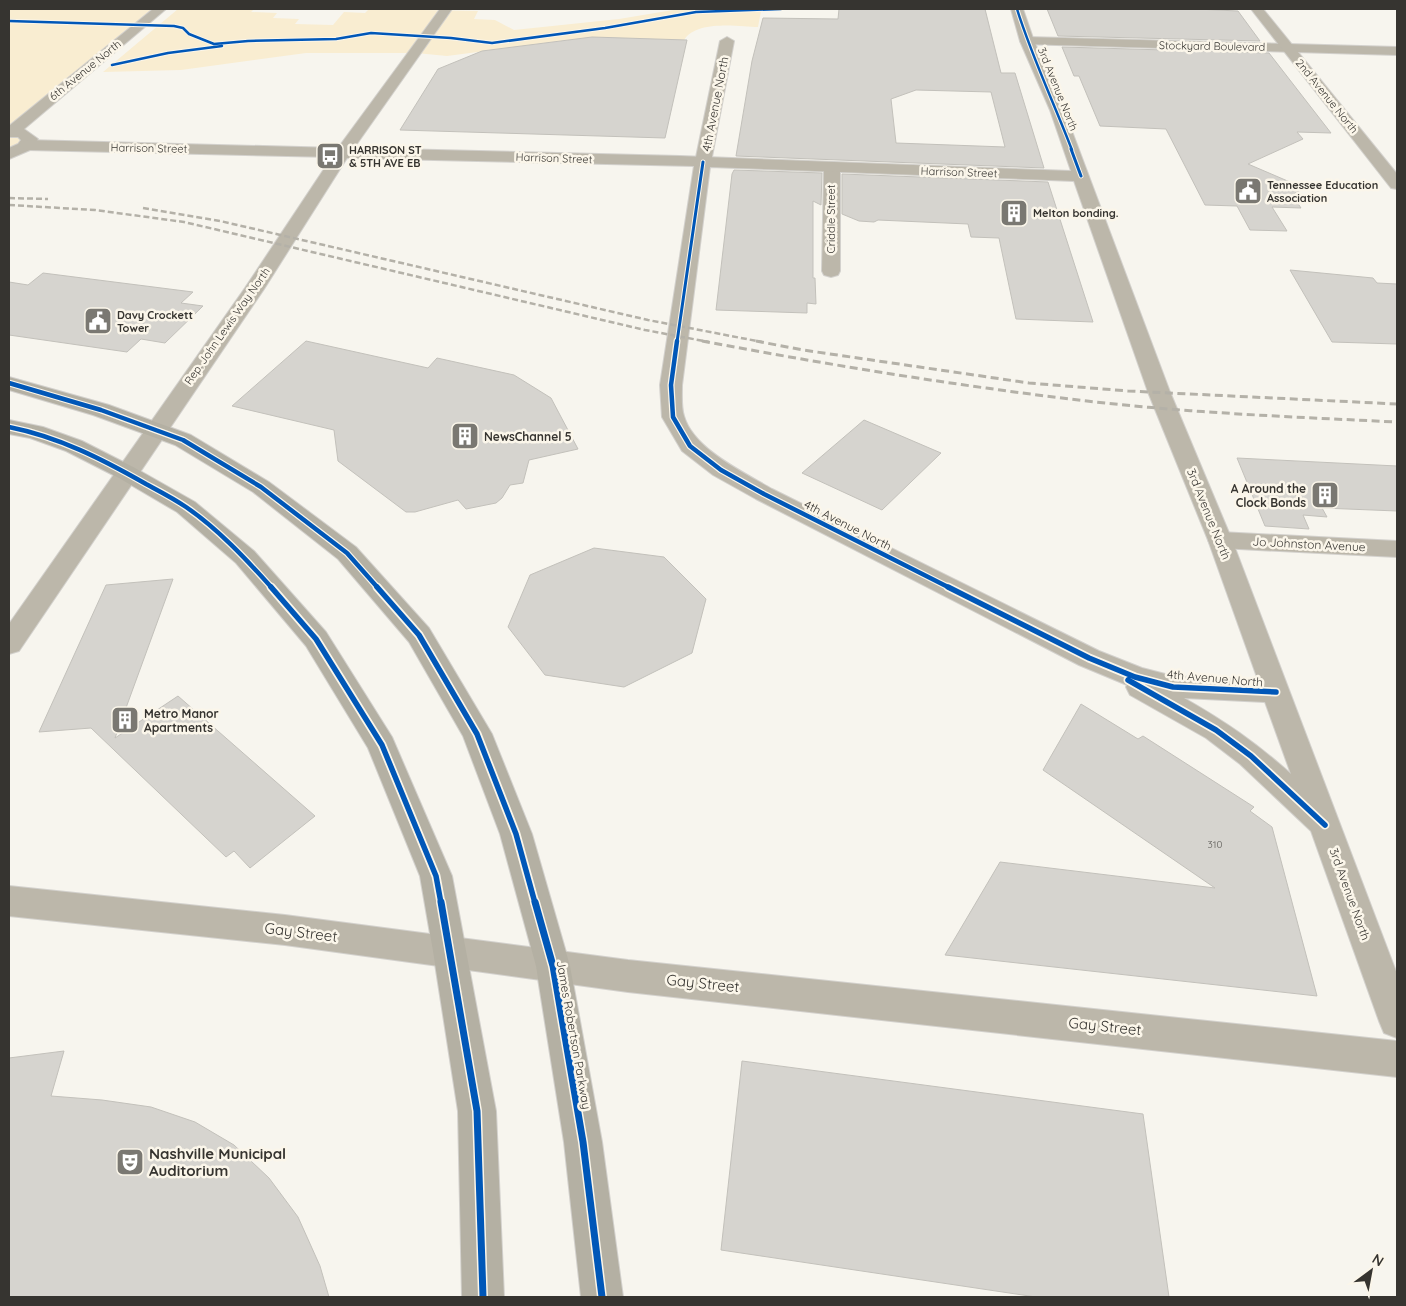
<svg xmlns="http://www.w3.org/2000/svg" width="1406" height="1306" viewBox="0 0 1406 1306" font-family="Quicksand,sans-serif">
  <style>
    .green { fill: #f9edd1 }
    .building { fill: #d6d4cf; stroke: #c3c1bb; fill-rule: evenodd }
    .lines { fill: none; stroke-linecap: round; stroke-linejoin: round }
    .minor-casing { stroke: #d3d1cd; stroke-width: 2 }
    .tertiary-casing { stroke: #d3d1cd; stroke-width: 2 }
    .primary-casing { stroke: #d3d1cd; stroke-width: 2 }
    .minor { fill: #bcb7aa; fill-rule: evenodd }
    .tertiary { fill: #bcb7aa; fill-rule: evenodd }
    .primary { fill: #b4b0a3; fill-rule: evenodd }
    .rail-far1 { stroke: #b4b1a8; stroke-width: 2.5; stroke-dasharray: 6 3; stroke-linecap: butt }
    .rail { stroke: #b4b1a8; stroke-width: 3; stroke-dasharray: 8 4.5; stroke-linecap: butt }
    .cycleway-far4-casing { stroke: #fbf6ea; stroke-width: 4.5 }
    .cycleway-far3-casing { stroke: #fbf6ea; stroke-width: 5 }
    .cycleway-far2-casing { stroke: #fbf6ea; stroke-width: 7 }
    .cycleway-far1-casing { stroke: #fbf6ea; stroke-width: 9 }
    .cycleway-casing { stroke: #fbf6ea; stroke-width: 10 }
    .cycleway-far4 { stroke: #0057b8; stroke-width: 2.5 }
    .cycleway-far3 { stroke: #0057b8; stroke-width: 3 }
    .cycleway-far2 { stroke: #0057b8; stroke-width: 4.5 }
    .cycleway-far1 { stroke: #0057b8; stroke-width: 5.5 }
    .cycleway { stroke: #0057b8; stroke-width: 7 }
    .labels { text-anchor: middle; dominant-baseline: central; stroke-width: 5; stroke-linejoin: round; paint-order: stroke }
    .number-label { font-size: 10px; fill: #5e5c58 }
    .far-street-label { font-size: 11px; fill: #363430; stroke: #fbf6ea }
    .far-poi-label { font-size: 11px; font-weight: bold; fill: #363430; stroke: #fbf6ea; text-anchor: start }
    .street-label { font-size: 12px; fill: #363430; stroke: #fbf6ea }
    .poi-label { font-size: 12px; font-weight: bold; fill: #363430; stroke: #fbf6ea; text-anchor: start }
    .near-street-label { font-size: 15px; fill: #363430; stroke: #fbf6ea }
    .near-poi-label { font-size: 15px; font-weight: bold; fill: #363430; stroke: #fbf6ea; text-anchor: start }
  </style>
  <rect width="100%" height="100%" fill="#f7f5ee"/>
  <!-- green -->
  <path class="green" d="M9,9H160L11,131L26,134L16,151L9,154Z
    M178,9H254L251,12L277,13L273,18L299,19L295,24L333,25L344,12L365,13L369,9L478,11L474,19L495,20L514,30L619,19L679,9H805L761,11L758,27C738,26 696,20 684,40L592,37L447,56L416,53H306L181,70L103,72Z"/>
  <!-- building -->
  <path class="building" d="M839,9H985L1001,73H1015L1044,168L736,156L752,61L763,18L838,19ZM916,90L991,92L1005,147L896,143L891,99Z
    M1047,9H1197L1238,11L1260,41L1058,36Z
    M592,37L687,40L665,138L400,130L438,69L482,51Z
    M1062,47L1269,53L1331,133L1297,132L1303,139L1248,164L1304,188L1292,195L1301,208L1272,207L1287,231L1250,230L1237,206L1205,205L1166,129L1100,126L1079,76H1074Z
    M734,170L822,173L821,205L813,201V278H815L816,304L807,303V313L716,310L732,174Z
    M842,174L1048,182L1093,322L1016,319L999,238L971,237L968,224L878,220L874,222L859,221L842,214Z
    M1290,270L1373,278L1377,283L1397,284V344L1332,342Z
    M43,273L193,292L181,303L203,306L165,343L141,339L127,352L9,335V282L28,285Z
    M306,341L428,368L437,358L514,375L551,398L578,449L529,460L523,483L510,485L502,498L496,503L466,509L458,500L415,512H406L338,461L334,430L232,406Z
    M864,420L941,453L882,510L802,473Z
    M1237,458L1397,466V511L1322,508L1327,517L1303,515L1309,529L1265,526Z
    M594,548L664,557L706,599L692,653L624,687L545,675L508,627L530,575Z
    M173,579L115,738L178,696L315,816L250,868L234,851L226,857L91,728L39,732L106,585Z
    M1081,704L1138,739L1143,736L1254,807L1250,811L1272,827L1317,996L945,955L1000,862L1215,888L1043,770Z
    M64,1051L51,1096L102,1100L151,1107L195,1122L234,1145L269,1178L298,1217L320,1266L329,1297H9V1058Z
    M742,1061L1143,1114L1169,1297H1036L721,1250Z"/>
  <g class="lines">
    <defs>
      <path id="minor" d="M153,9H166L24,129L38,139L30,150L9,159V148L18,144L21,140L18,137H9V126Z
        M727,37L734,41L711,162L709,165H697L695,162L720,41Z
        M1027,37L1397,47V55L1022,44L1020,41Z
        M832,162L838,164L840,167V271L838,275L831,277L824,275L822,271L824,167L826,164Z
        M1220,532L1397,541V557L1220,548L1211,546L1208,540L1211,534Z
        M9,886L285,915L628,960L1397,1041V1077L628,992L285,945L9,916Z"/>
      <path id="tertiary" d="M440,9H452L354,148L680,156L1071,171L1050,110L1020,41L1011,9H1023L1034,41L1064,110L1170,392L1232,540L1397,974V1038L1384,1033L1379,1021L1311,831L1240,764L1206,738L1130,695L1126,687L1127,685L1079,665L756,499L713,475L682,451L662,417L660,385L694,166L347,158L264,289L19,651L9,654V624L245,288L332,157L27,150L21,148L19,145L21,142L27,140L338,148ZM710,167L1074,181L1148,392L1208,540L1258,680L1173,676L1142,668L1099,651L772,489C745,473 693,449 684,416C681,407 682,395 682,385ZM1184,698L1265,702L1291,774C1255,742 1226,722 1184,698Z
        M1251,9H1263L1397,174V189L1391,188Z"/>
      <path id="primary" d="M9,377L109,405L191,435L269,482L356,547L429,628L492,734L532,834L570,966L602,1142L623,1297H581L564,1142L536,966L500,834L463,736L409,642L338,559L253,492L175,445L93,415L9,390Z
        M9,420L43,427L82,441L135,468L195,502L254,551L326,632L392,737L452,876L496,1111L504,1297H462L458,1111L433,951L420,876L368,748L306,646L236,563L177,512L119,478L66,451L30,438L9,434Z"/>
    </defs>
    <!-- minor casing -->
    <use href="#minor" class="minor-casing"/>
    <!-- tertiary casing -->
    <use href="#tertiary" class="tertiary-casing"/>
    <!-- primary casing -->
    <use href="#primary" class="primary-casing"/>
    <!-- minor -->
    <use href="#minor" class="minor"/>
    <!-- tertiary -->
    <use href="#tertiary" class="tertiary"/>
    <!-- primary -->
    <use href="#primary" class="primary"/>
    <!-- rail-far1 -->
    <path class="rail-far1" d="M9,198L48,199
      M9,205L95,210L184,222L645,330L709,342
      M143,208L220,221L648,320L762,342"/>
    <!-- rail -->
    <path class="rail" d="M702,341C830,365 958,386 1087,401C1190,413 1294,417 1397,422
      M756,341L803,350L1029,383L1128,391L1397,404"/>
    <defs>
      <path id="cycleway-far4" d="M1017,9C1032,57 1054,103 1072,150
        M9,21L174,26L183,28L189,34L214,44L248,41L336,39L371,33L451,38L492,43L605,28L696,12L781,9
        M112,65L168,53L222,46"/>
      <path id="cycleway-far3" d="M1071,149L1081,176
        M677,342L703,162"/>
      <path id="cycleway-far2" d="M677,341L671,385L673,417L690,446L721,470L764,494L950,588
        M9,383L101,410L183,440L261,487L347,553L378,588
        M9,427C59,437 102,459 146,484C159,491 173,498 186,507C218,529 246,559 272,588"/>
      <path id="cycleway-far1" d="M271,587L316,639L382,745L436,876L441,903
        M377,587L419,635L477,734L516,834L535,903
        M948,587L1089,658L1135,677L1173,687L1276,692
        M1128,680L1216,730L1251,756L1325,825"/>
      <path id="cycleway" d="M441,902L477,1111L483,1297
        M535,902L553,966L583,1142L602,1297"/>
    </defs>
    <!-- cycleway-far4 casing -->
    <use href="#cycleway-far4" class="cycleway-far4-casing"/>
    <!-- cycleway-far3 casing -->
    <use href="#cycleway-far3" class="cycleway-far3-casing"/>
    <!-- cycleway-far2 casing -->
    <use href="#cycleway-far2" class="cycleway-far2-casing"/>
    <!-- cycleway-far1 casing -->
    <use href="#cycleway-far1" class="cycleway-far1-casing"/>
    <!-- cycleway casing -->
    <use href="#cycleway" class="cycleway-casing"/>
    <!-- cycleway-far4 -->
    <use href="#cycleway-far4" class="cycleway-far4"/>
    <!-- cycleway-far3 -->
    <use href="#cycleway-far3" class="cycleway-far3"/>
    <!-- cycleway-far2 -->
    <use href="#cycleway-far2" class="cycleway-far2"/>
    <!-- cycleway-far1 -->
    <use href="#cycleway-far1" class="cycleway-far1"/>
    <!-- cycleway -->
    <use href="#cycleway" class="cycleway"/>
  </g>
  <!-- icons -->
  <defs>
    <symbol id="bus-square" viewBox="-11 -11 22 22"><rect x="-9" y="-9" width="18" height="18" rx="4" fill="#7a7872" stroke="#fbf6ea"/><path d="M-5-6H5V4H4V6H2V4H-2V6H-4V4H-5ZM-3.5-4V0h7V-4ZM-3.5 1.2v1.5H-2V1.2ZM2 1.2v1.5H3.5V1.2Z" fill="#fff"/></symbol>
    <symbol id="civic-square" viewBox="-11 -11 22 22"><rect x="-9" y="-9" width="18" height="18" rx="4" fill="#7a7872" stroke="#fbf6ea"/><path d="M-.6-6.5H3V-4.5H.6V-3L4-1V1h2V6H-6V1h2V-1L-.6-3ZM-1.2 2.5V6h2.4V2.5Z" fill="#fff"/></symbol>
    <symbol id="building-square" viewBox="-11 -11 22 22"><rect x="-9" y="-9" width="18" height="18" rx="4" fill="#7a7872" stroke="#fbf6ea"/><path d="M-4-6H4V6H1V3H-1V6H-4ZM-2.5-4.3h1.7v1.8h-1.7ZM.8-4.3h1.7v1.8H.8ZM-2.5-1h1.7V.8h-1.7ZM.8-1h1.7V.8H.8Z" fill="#fff"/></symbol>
    <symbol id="theatre-square" viewBox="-11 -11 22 22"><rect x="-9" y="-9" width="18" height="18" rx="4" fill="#7a7872" stroke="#fbf6ea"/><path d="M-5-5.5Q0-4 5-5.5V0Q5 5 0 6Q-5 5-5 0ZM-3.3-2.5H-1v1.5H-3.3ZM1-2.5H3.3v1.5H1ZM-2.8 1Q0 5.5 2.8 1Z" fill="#fff"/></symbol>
  </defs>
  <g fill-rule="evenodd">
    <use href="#bus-square" x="314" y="140" width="32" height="32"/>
    <use href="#civic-square" x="1232" y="175" width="32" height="32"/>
    <use href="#building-square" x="998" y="197" width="32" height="32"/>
    <use href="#civic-square" x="82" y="305" width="32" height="32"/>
    <use href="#building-square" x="449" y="420" width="32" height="32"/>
    <use href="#building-square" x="1309" y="479" width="32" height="32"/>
    <use href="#building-square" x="109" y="704" width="32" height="32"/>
    <use href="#theatre-square" x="114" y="1146" width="32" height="32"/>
  </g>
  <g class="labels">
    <!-- number labels -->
    <g class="number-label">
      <text x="1215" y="844">310</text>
    </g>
    <!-- far-street labels -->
    <g class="far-street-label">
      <text transform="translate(1212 46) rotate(1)">Stockyard Boulevard</text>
      <text transform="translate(85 70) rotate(-39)">6th Avenue North</text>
      <text transform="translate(1058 89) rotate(68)">3rd Avenue North</text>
      <text transform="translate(1327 96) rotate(51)">2nd Avenue North</text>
      <text transform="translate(149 148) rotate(1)">Harrison Street</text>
      <text transform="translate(554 158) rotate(2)">Harrison Street</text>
      <text transform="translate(959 172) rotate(2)">Harrison Street</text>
      <text transform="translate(831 219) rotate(-90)">Criddle Street</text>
      <text transform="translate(227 326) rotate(-55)">Rep. John Lewis Way North</text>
    </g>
    <!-- far-poi labels -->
    <g class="far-poi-label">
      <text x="349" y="150">HARRISON ST<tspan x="349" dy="13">&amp; 5TH AVE EB</tspan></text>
      <text x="1267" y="185">Tennessee Education<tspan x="1267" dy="13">Association</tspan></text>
      <text x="1033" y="213">Melton bonding.</text>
      <text x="117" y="315">Davy Crockett<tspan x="117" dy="13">Tower</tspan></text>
    </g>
    <!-- street labels -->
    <g class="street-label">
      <text transform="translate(715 104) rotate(-79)">4th Avenue North</text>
      <text transform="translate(1209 514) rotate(68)">3rd Avenue North</text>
      <text transform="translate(848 525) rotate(27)">4th Avenue North</text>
      <text transform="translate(1309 544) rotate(3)">Jo Johnston Avenue</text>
      <text transform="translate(1215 678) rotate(5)">4th Avenue North</text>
      <text transform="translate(1350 894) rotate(70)">3rd Avenue North</text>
      <text transform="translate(574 1035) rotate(80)">James Robertson Parkway</text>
    </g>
    <!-- poi labels -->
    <g class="poi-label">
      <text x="484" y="436">NewsChannel 5</text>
      <text x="1306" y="488" text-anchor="end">A Around the<tspan x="1306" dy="14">Clock Bonds</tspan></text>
      <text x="144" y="713">Metro Manor<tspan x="144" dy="14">Apartments</tspan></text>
    </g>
    <!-- near-street labels -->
    <g class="near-street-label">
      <text transform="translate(301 932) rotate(7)">Gay Street</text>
      <text transform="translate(703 983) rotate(6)">Gay Street</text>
      <text transform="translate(1105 1026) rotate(6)">Gay Street</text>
    </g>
    <!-- near-poi labels -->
    <g class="near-poi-label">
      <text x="149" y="1153">Nashville Municipal<tspan x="149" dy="17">Auditorium</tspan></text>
    </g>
  </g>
  <!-- border -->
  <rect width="1406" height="1306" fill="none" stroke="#363430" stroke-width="20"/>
  <!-- north arrow -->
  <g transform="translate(1371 1271) rotate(32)" stroke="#fbf6ea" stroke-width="4" paint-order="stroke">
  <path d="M0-4L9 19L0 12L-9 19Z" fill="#363430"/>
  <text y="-8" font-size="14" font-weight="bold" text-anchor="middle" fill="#363430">N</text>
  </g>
</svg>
